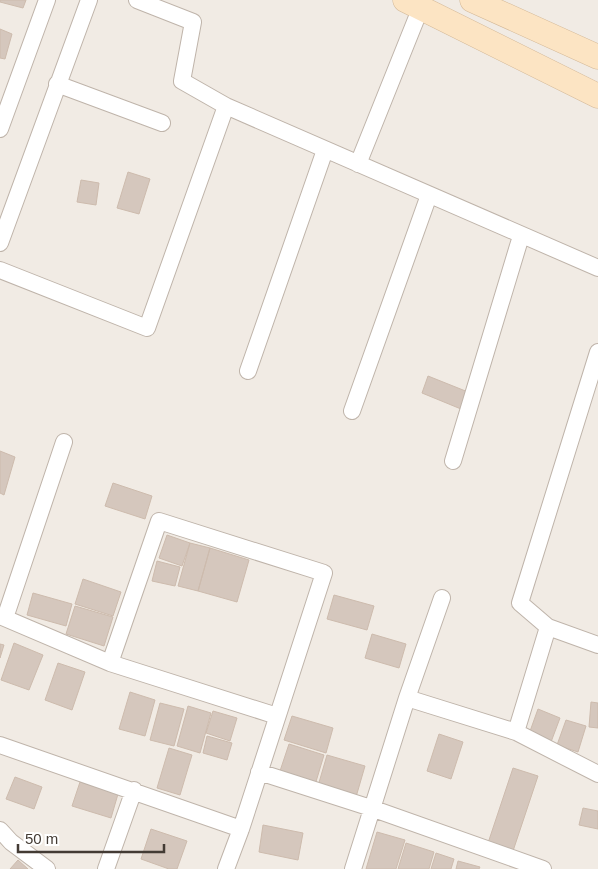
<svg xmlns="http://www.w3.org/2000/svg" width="598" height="869" viewBox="0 0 598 869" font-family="Helvetica,sans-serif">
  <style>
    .building { fill: #d5c7bd; stroke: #cdbbad }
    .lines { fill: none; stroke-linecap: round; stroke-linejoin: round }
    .street-casing { stroke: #bfb4aa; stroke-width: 18 }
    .secondary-casing { stroke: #d3b897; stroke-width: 25 }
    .street { stroke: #fff; stroke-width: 16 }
    .secondary { stroke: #fce4c3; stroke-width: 24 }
  </style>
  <rect width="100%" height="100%" fill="#f1ebe4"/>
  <!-- building -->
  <path class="building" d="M0,0H26L23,8L0,2Z
    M0,29L12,34L5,59L0,58Z
    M128,172L150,179L139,214L117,208Z
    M81,180L99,183L96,205L77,202Z
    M428,376L468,392L461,409L422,393Z
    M0,451L15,457L4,495L0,493Z
    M113,483L152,496L145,519L105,506Z
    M167,535L190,543L182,566L159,558Z
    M190,543L210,548L198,591L178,586Z
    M210,548L249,560L237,602L198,591Z
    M157,561L180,567L175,586L152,581Z
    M83,579L121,592L113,616L75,604Z
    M33,593L72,604L66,626L27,615Z
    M334,595L374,606L367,630L327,619Z
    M75,606L113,617L104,646L66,634Z
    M372,634L406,644L399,668L365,658Z
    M14,643L43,655L29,690L1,680Z
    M0,644L4,645L0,658Z
    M58,663L85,672L72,710L45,700Z
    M130,692L155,700L145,736L119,729Z
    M591,702L598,703V728L589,727Z
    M160,703L184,709L174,746L150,740Z
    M188,706L211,713L200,753L177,746Z
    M538,709L560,718L551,742L529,734Z
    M213,711L237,718L230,741L206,733Z
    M292,716L333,728L326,753L284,740Z
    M566,720L586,726L578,752L557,745Z
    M439,734L463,742L451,779L427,771Z
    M207,736L232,743L227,760L203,753Z
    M289,744L324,755L315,785L279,774Z
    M169,748L192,755L180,795L157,788Z
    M327,755L365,766L356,797L318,786Z
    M513,768L538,776L512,854L487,846Z
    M15,777L42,787L34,809L6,799Z
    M80,782L118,794L111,818L72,806Z
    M583,808L598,811V829L579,825Z
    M263,825L303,833L298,860L259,852Z
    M151,829L187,841L177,869H169L141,859Z
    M377,832L405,840L396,869H366Z
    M406,843L434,852L429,869H398Z
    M436,853L454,859L451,869H431Z
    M18,860L28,869H10Z
    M458,861L480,867L479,869H456Z"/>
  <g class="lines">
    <defs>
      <path id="street" d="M57,84L162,123
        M226,106L598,268
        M0,129L47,0
        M358,164L421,7
        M0,243L89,0
        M0,270L147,328L226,106L182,81L193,22L137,0
        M248,371L325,150
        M352,411L429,195
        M453,461L521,236
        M0,616L110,663
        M5,618L64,442
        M548,627L598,645
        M407,698L516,732L598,774
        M516,732L548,627L520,603L598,352
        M0,745L241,829
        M259,772L371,808L543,869
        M0,830L11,842L47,869
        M106,869L134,790
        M226,869L241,829L324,573L159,521L110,663L277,716
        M353,869L407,698L442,598"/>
      <path id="secondary" d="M405,0L598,96
        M472,0L598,57"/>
    </defs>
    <!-- street casing -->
    <use href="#street" class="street-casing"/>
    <!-- secondary casing -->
    <use href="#secondary" class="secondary-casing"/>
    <!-- street -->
    <use href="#street" class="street"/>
    <!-- secondary -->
    <use href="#secondary" class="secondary"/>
  </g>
  <!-- scale -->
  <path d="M18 844v8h146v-8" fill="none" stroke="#433b34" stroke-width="2.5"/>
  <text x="25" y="844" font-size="15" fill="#433b34" stroke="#ffffff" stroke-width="4" paint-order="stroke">50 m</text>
</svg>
